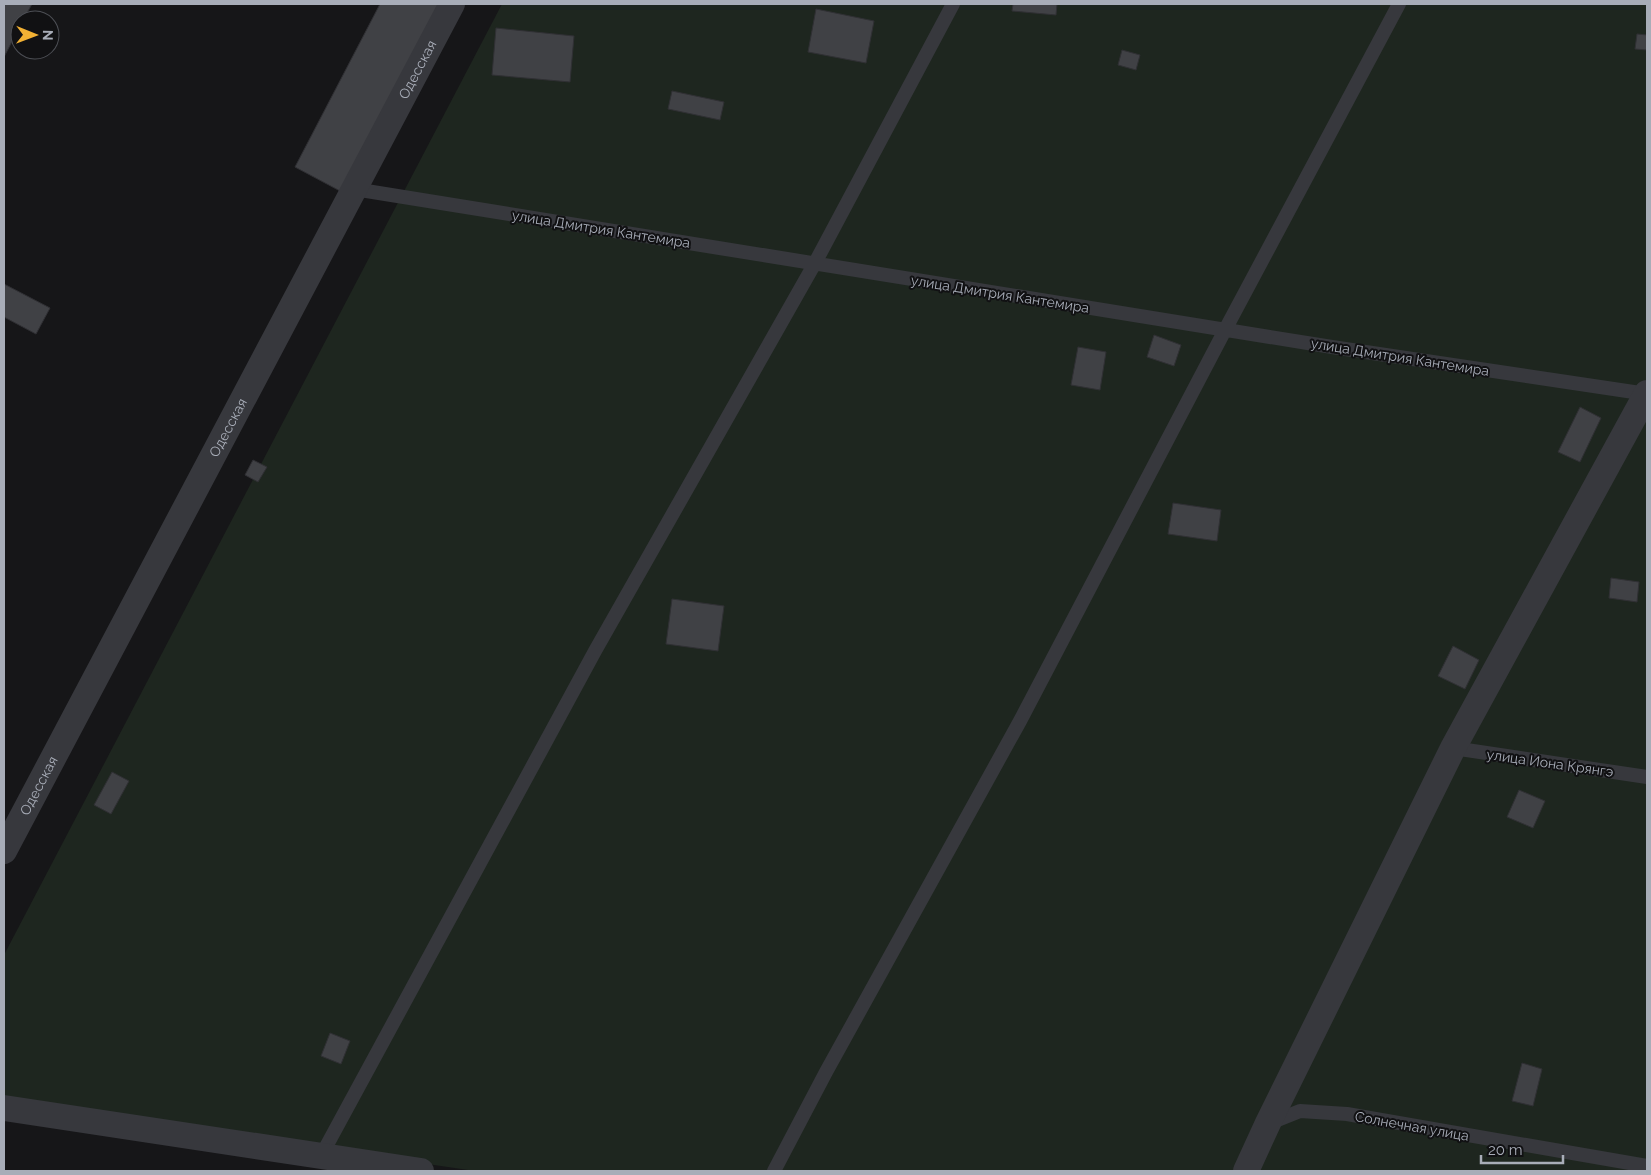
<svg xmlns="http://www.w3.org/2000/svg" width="1651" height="1175" viewBox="0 0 1651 1175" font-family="Raleway,sans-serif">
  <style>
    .green { fill: #1e261f }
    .building { fill: #404145; stroke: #303034 }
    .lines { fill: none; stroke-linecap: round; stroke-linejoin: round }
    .lane { stroke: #37383d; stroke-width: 14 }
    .street { stroke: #37383d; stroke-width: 26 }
    .labels { text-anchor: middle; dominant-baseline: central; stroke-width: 4; stroke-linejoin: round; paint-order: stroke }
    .street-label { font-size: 14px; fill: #a8adb8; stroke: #111113 }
  </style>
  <rect width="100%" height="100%" fill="#161618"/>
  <!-- green -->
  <path class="green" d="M502,4H1647V1171H475L4,1102V955Z"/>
  <!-- building -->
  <path class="building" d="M4,4H32L23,20H20V26L4,57Z
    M380,4H440L342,192L295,167Z
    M1013,4H1057L1056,15L1012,11Z
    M816,9L874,21L866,63L808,52Z
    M496,28L574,36L570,82L492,75Z
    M1637,34L1647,35V50L1635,49Z
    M1122,50L1140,55L1136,70L1118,65Z
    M672,91L724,102L720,120L668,109Z
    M4,284L50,308L36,334L4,317Z
    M1154,335L1181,345L1174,366L1147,357Z
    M1078,347L1106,352L1100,390L1071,385Z
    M1580,407L1601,418L1580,462L1558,452Z
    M253,460L267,467L258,482L245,475Z
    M1173,503L1221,510L1217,541L1168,534Z
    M1611,578L1639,582L1637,602L1609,598Z
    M672,599L724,606L718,651L666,644Z
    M1453,646L1479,660L1465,689L1438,676Z
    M112,772L129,781L111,814L94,805Z
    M1519,790L1545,801L1533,828L1507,817Z
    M330,1033L350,1041L341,1064L321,1056Z
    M1522,1063L1542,1069L1533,1106L1512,1101Z"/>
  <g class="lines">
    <!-- lane -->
    <path class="lane" d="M354,189L1332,347L1647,394
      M1453,748L1647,777
      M1270,1123L1300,1111L1347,1114L1647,1166
      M321,1156L595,651L815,263L953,4
      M774,1171L826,1072L1020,721L1225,330L1399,4"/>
    <!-- street -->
    <g class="street">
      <path id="s1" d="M4,851L452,4"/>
      <path d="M4,1108L421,1171"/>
      <path d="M1246,1171L1268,1123L1453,748L1647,393"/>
    </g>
  </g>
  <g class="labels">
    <!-- street labels -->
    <g class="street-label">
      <text stroke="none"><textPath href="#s1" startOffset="884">Одесская</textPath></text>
      <text transform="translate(601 229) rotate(9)">улица Дмитрия Кантемира</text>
      <text transform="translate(1000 294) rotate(9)">улица Дмитрия Кантемира</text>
      <text transform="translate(1400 357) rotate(9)">улица Дмитрия Кантемира</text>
      <text stroke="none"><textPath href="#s1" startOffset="479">Одесская</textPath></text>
      <text transform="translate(1550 763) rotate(8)">улица Иона Крянгэ</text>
      <text stroke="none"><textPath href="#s1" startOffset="74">Одесская</textPath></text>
      <text transform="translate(1412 1126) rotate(10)">Солнечная улица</text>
    </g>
  </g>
  <!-- border -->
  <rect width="1651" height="1175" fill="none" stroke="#a8adb8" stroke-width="10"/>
  <!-- north arrow -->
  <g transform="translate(35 35) rotate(91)"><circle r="24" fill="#111113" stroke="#4d4f55"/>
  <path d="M0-4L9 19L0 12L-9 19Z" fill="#f2b134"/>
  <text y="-8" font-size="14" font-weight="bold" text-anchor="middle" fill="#a8adb8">N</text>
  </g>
  <!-- scale -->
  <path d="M1481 1155v8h82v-8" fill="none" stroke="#a8adb8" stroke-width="2.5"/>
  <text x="1488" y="1155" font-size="15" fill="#a8adb8" stroke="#111113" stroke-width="4" paint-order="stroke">20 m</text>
</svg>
